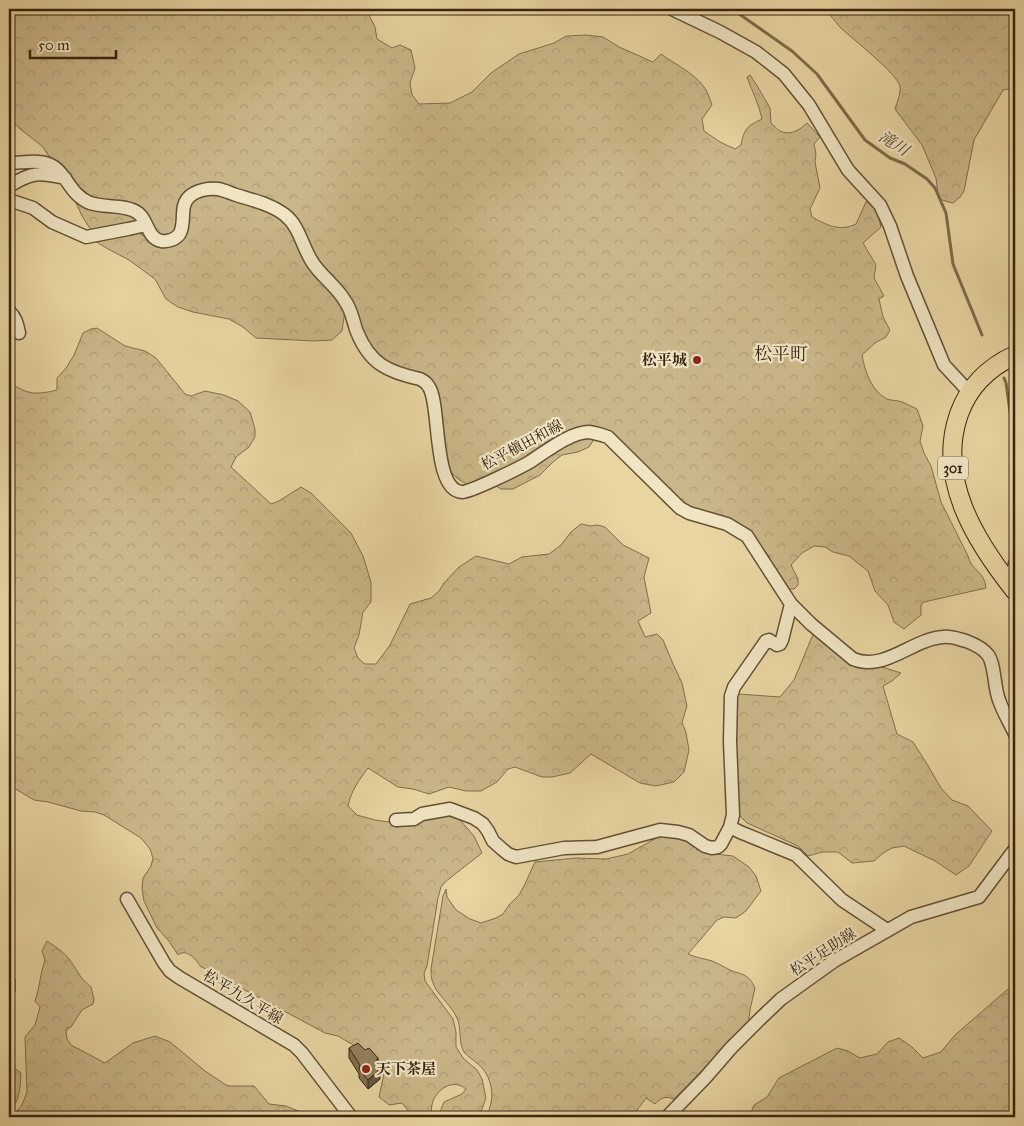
<svg xmlns="http://www.w3.org/2000/svg" width="1024" height="1126" viewBox="0 0 1024 1126" font-family="'IM FELL Great Primer','Noto Serif JP',serif">
  <style>
    .forest { fill: url(#forest-crowns); stroke: #806e4c }
    .lines { fill: none; stroke-linecap: round; stroke-linejoin: round }
    .stream { stroke: #7c6b4a; stroke-width: 3 }
    .minor-casing { stroke: #625134; stroke-width: 15 }
    .highway-casing { stroke: #362510; stroke-width: 20 }
    .minor { stroke: #f0e4c3; stroke-width: 12 }
    .highway { stroke: #e8d5a2; stroke-width: 18 }
    .wall { fill: #7e6f4f; stroke: #362510 }
    .shaded-wall { fill: #675a40; stroke: #362510 }
    .building { fill: #93815c; stroke: #362510 }
    .poi-dot { fill: #8f2418; stroke: #f0e4c3; stroke-width: 2 }
    .labels { text-anchor: middle; dominant-baseline: central; stroke-width: 4.5; stroke-linejoin: round; paint-order: stroke }
    .shield { fill: #f0e4c3; stroke: #6e5e46; stroke-width: 1 }
    .shield-label { font-size: 14px; font-weight: bold; fill: #362510 }
    .poi-label { font-size: 15px; font-weight: bold; fill: #362510; stroke: #f0e4c3; text-anchor: end }
    .street-label { font-size: 15px; fill: #362510; stroke: #f0e4c3 }
    .water-label { font-size: 16px; font-style: italic; fill: #59482d; stroke: #f0e4c3 }
    .quarter-label { font-size: 18px; fill: #362510; stroke: #f0e4c3 }
  </style>
  <defs>
    <pattern id="forest-crowns" width="20" height="18" patternUnits="userSpaceOnUse" patternTransform="scale(1.25)"><rect width="20" height="18" fill="#cab789"/><path d="M2 6a3 3 0 1 1 6 0M12 15a3 3 0 1 1 6 0" fill="none" stroke="#ae9d75"/></pattern>
  </defs>
  <rect width="100%" height="100%" fill="#e8d5a2"/>
  <filter id="stains"><feTurbulence type="fractalNoise" baseFrequency=".004" numOctaves="4"/><feColorMatrix values="0 0 0 0 .2 0 0 0 0 .09 0 0 0 0 .02 0 0 0 .5 -.17"/></filter>
  <radialGradient id="worn" r=".72"><stop offset=".6" stop-color="#630" stop-opacity="0"/><stop offset="1" stop-color="#630" stop-opacity=".3"/></radialGradient>
  <!-- forest -->
  <path class="forest" d="M9,9H366L375,27L377,39L392,48L400,45L411,50L415,68L410,83L412,95L419,104L450,103L472,92L491,73L519,54L554,43L566,36L586,35L603,37L619,47L653,62L661,54C676,65 693,72 704,87C708,92 710,100 712,105L702,119L704,131L720,142L735,149L741,145C744,129 747,126 762,119C759,104 752,91 747,77L750,75L756,84L770,108L771,123C774,125 777,130 780,131C790,136 800,130 807,123L820,137L814,144L816,154L815,162L820,188L810,209L812,217C827,225 839,232 856,224L866,202L871,203L877,211L881,227L863,243L876,265L874,278L884,296L879,299L883,317L890,330L886,337L875,343L862,355C865,371 871,391 887,399C892,401 897,400 902,402C907,404 912,407 917,409L923,426L920,441L924,453L931,466L941,502L968,556C971,571 985,571 986,588L924,602L921,605V615L904,629L894,622L888,605L875,591L868,571L849,556L833,552L825,547L814,546L802,553L791,565L798,579V585L794,589H785L775,576L769,556L761,547L689,509L603,430L519,464L471,486C456,479 453,476 445,462L438,397L383,364L324,273L299,230L268,202L194,190L179,229L161,238L147,219L83,197L57,163L48,155L43,147L19,128L9,117Z
    M807,9H1015V89L1014,88L1003,90L974,140L964,191L960,197L953,203L945,201L940,199L938,195L936,178L922,145L895,109C897,102 901,93 900,86C897,74 854,40 842,29C836,24 831,13 823,10C819,9 812,9 807,9Z
    M208,192L278,212L332,289L345,310L342,331L332,340L314,341L256,338L243,327L229,319L193,312L178,307L166,299L155,279L129,260L108,249L95,241L136,231L150,240L171,242L190,201Z
    M73,196L128,212L141,221L93,233L82,216Z
    M97,328L125,346L145,351L156,358L185,394L191,396L205,391L224,395L238,401L250,412L255,429V437L249,447L236,457L231,467L271,504L279,501L301,487L311,493L351,533L363,556L371,582V602L363,612L359,635L354,648L358,658L365,664H376L390,645L410,604L431,598L439,591L444,583L459,567L476,556L509,564L522,557L549,554L561,545L571,532L581,524L591,526L597,525L605,527L623,545L649,558L644,577L651,613L638,621L645,637L657,634L663,640L673,664L682,683L687,706L682,722L686,733L689,750L684,772L674,782L656,786L640,783L591,754L570,773L552,777H542L515,767L508,769L497,782L481,791H466L449,787L429,794L413,789L398,787L368,768C359,780 351,791 348,806L357,815L375,820L396,823L445,815L459,819L474,836L482,853L445,882L441,887L438,898L427,966L424,973L425,981L453,1019L456,1032V1047L458,1050L463,1058L477,1070L482,1079L486,1098L479,1117H441L440,1112L444,1102L462,1094L466,1089C454,1079 439,1087 433,1101C431,1106 432,1112 430,1117H413L402,1103L389,1105L379,1097L385,1069L372,1052H365L338,1036L325,1033L200,966C196,959 186,948 178,955L169,941L157,928L144,901L142,889L143,878L151,866L153,858L150,849L141,838L104,815L95,812L81,811L48,802L34,800L9,785V382C28,395 36,395 57,390V378L66,368L74,355L83,333L91,329Z
    M596,436L589,447L578,452L562,455L553,462L540,475L513,489H501L493,484L568,441Z
    M814,632L866,666L882,667L901,673L892,681L883,686L897,734L913,742L927,764L941,788L952,800L968,806L992,831L969,866L956,875L935,861L904,846L892,848L883,853L874,861L852,863L838,852H822L808,856L798,846L747,823L738,814L733,705L738,694L780,697L794,680Z
    M660,836L676,837L692,840L715,854L733,856L749,867L756,876L761,891L746,911L736,918L724,917L717,920L688,954C696,958 703,958 712,961C718,963 724,967 730,970C743,975 749,974 755,988L750,1010L748,1027L715,1057L674,1099C665,1096 662,1097 655,1104L646,1098L632,1117H486C488,1113 490,1108 491,1103C494,1089 489,1073 478,1064C474,1060 468,1057 464,1052C458,1042 462,1029 457,1018C451,1004 436,995 432,980C431,977 431,972 431,969L443,896L446,889L447,897L456,910L470,919L481,923L496,918L503,914L509,905L519,895L524,886L535,862L576,858L606,859L628,854Z
    M47,941C54,946 63,951 69,959C77,969 80,979 91,987L94,999L93,1004L82,1010L71,1027L68,1028L66,1032L67,1039L71,1045L105,1063L133,1043L155,1036L170,1042L205,1071L226,1085L230,1086H254L269,1104L286,1106L308,1115L310,1117H12L22,1105L27,1092L25,1037L35,1025L40,1007L35,1001C40,987 40,973 45,960L42,951Z
    M1015,983V1117H749L754,1105L767,1097L779,1078L837,1048L848,1051L860,1058L877,1054L888,1042L899,1038L912,1047L923,1058L941,1052L955,1035Z
    M13,1067L21,1073C20,1089 20,1101 9,1112V1077Z"/>
  <g class="lines">
    <!-- stream -->
    <path class="stream" d="M732,9L792,51L817,74L865,140L890,158L905,164L927,179L935,188L946,213L953,264L982,335
      M1004,378L1006,383L1015,447"/>
    <defs>
      <path id="minor" d="M672,9L720,32L756,52L784,74L809,105L848,170L880,205L890,226L907,276L944,365L969,392
        M9,163C19,163 29,161 39,162C67,164 65,193 90,203C104,208 126,204 138,213C148,220 147,238 161,241C168,242 177,239 180,233C186,221 179,207 189,197C196,190 209,188 218,189C224,190 230,193 236,195C252,200 271,204 285,215C299,226 302,245 311,260C320,276 336,285 345,301C352,310 353,322 357,332C370,364 388,372 420,379C424,381 427,383 429,387C441,405 432,490 462,492C471,492 519,468 528,463C544,453 570,432 589,432C596,433 602,435 608,437L680,508L689,513L727,524L747,536L791,604L811,624L853,659C885,672 912,639 943,637C951,636 958,639 966,641C974,644 983,648 988,655C995,664 994,688 999,700C1003,712 1010,723 1015,734
        M9,186C32,172 39,172 65,178
        M9,200L33,208L52,222L86,237L128,229L146,225
        M9,311C16,318 17,324 19,333
        M1013,588L1014,568L1015,564
        M396,820L414,819L422,814L450,809L474,818L483,824L488,831L493,841L502,849L508,854L516,857L564,848L597,847L660,830L678,832L689,835L705,846L712,848L718,847L721,844L730,827L733,815L730,741L731,696L734,687L766,641L769,640L777,645L780,644L782,640L791,604
        M730,827L740,832L796,855L842,900L887,930
        M127,899L164,963L170,971L180,978L294,1045L302,1053L351,1117
        M667,1117L705,1078L731,1048L760,1019L781,999L834,961L911,917L979,897L1015,849"/>
      <path id="highway" d="M1015,355C989,367 969,386 959,414C936,479 976,542 1015,591"/>
    </defs>
    <!-- minor casing -->
    <use href="#minor" class="minor-casing"/>
    <!-- highway casing -->
    <use href="#highway" class="highway-casing"/>
    <!-- minor -->
    <use href="#minor" class="minor"/>
    <!-- highway -->
    <use href="#highway" class="highway"/>
  </g>
  <!-- wall -->
  <path class="wall" d="M349,1048L380,1079L368,1089L359,1078V1074L349,1058Z"/>
  <!-- shaded-wall -->
  <path class="shaded-wall" d="M15,979V991L9,999V987Z
    M378,1058V1067L375,1062Z
    M380,1069V1079L368,1089V1080Z"/>
  <!-- building -->
  <path class="building" d="M9,974L15,979L9,987Z
    M358,1043L365,1050L369,1048L378,1058L375,1062L380,1069L368,1080L359,1069L360,1065L349,1048Z"/>
  <!-- markers -->
  <g class="poi-dot">
    <circle cx="697" cy="360" r="5"/>
    <circle cx="366" cy="1069" r="5"/>
  </g>
  <g class="labels">
    <!-- shield labels -->
    <rect class="shield" x="938" y="456.5" width="30" height="23" rx="4"/>
    <g class="shield-label">
      <text x="953" y="468">301</text>
    </g>
    <!-- poi labels -->
    <g class="poi-label">
      <text x="687" y="360">松平城</text>
      <text x="376" y="1069" text-anchor="start">天下茶屋</text>
    </g>
    <!-- street labels -->
    <g class="street-label">
      <text transform="translate(522 445) rotate(-28)">松平槇田和線</text>
      <text transform="translate(823 952) rotate(-33)">松平足助線</text>
      <text transform="translate(243 997) rotate(31)">松平九久平線</text>
    </g>
    <!-- water labels -->
    <g class="water-label">
      <text transform="translate(894 143) rotate(32)">滝川</text>
    </g>
    <!-- quarter labels -->
    <g class="quarter-label">
      <text x="781" y="354">松平町</text>
    </g>
  </g>
  <!-- margin -->
  <rect width="1024" height="1126" fill="none" stroke="#e8d5a2" stroke-width="30"/>
  <rect x="10" y="10" width="1004" height="1106" fill="none" stroke="#362510" stroke-width="2.5"/>
  <rect x="15" y="15" width="994" height="1096" fill="none" stroke="#362510"/>
  <!-- scale -->
  <path d="M30 50v8h86v-8" fill="none" stroke="#362510" stroke-width="2.5"/>
  <text x="38" y="50" font-size="15" fill="#362510" stroke="#f0e4c3" stroke-width="4" paint-order="stroke">50 m</text>
  <rect width="100%" height="100%" filter="url(#stains)"/>
  <rect width="100%" height="100%" fill="url(#worn)"/>
</svg>
